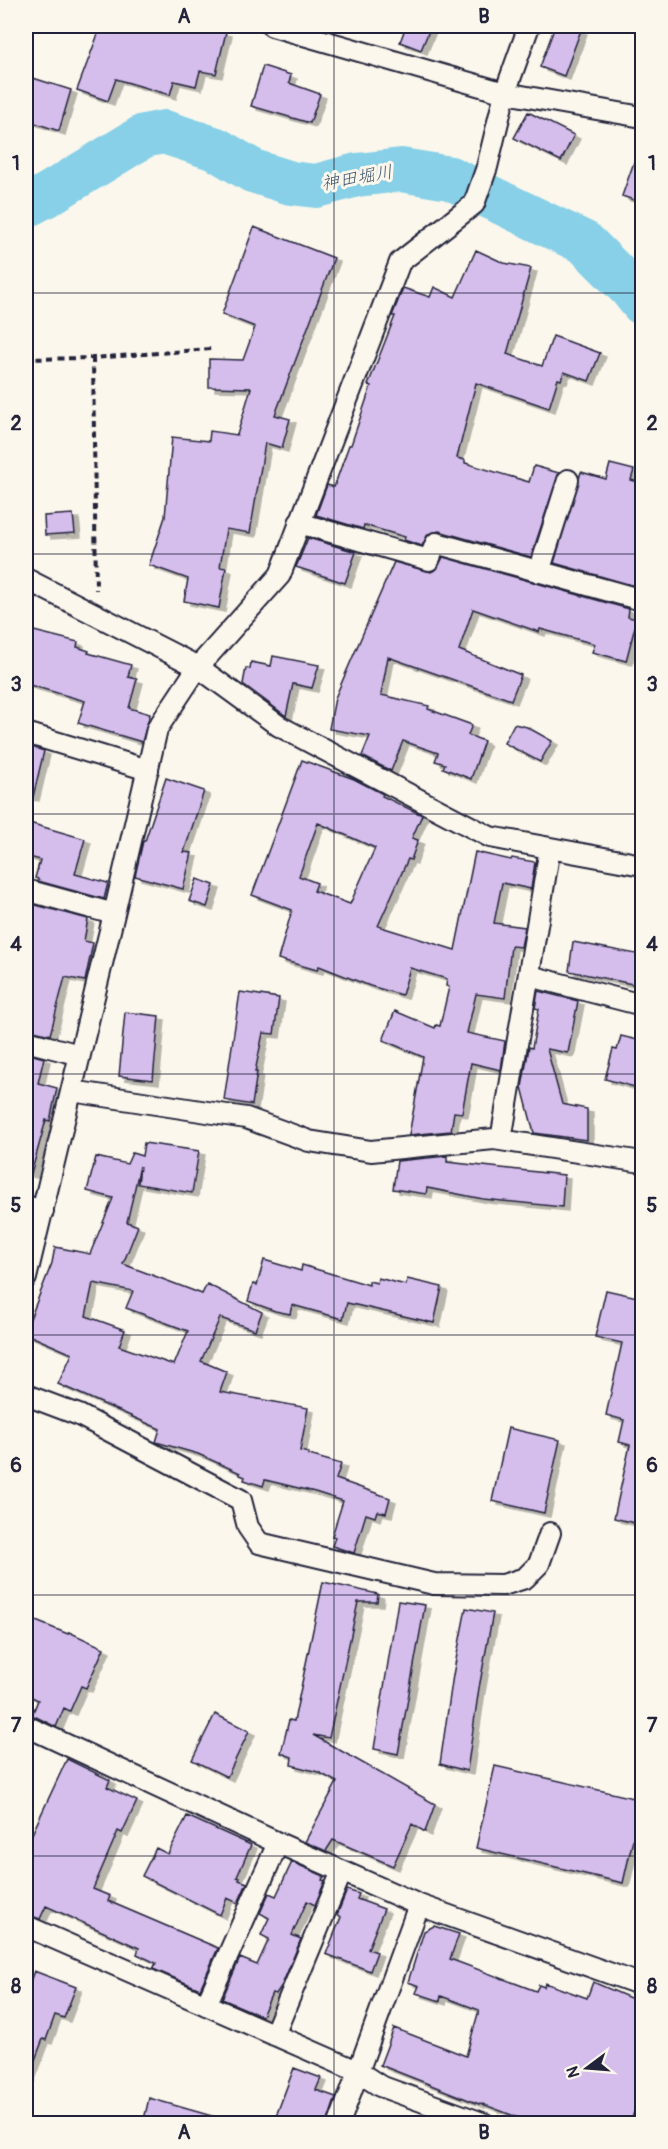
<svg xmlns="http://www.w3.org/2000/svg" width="668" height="2149" viewBox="0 0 668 2149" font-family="Pangolin,'Klee One',sans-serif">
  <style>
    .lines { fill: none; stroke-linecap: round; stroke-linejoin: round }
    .river { stroke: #87d0e7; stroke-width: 44 }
    .building { fill: #d5bdec; stroke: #22223b; stroke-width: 1.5; fill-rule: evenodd; filter: url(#shadow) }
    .street-casing { stroke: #22223b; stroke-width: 24 }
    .path { stroke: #22223b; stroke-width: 4; stroke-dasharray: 6 4.5; stroke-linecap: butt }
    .street { stroke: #fbf7ec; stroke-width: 20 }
    .grid { fill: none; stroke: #22223b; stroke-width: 1.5; stroke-opacity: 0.55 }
    .labels { text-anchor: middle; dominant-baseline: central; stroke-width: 6; stroke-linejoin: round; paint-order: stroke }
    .water-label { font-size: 18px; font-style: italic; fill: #40566f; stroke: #fbf7ec }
    .neatline { fill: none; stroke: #22223b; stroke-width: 2 }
    .grid-label { font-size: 20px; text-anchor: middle; font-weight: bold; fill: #22223b }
  </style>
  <defs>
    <filter id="shadow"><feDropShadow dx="6" dy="4" stdDeviation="0" flood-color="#0004"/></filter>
  </defs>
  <rect width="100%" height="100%" fill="#fbf7ec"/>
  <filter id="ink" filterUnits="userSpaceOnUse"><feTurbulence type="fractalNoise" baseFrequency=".0167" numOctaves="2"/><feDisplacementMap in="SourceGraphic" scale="12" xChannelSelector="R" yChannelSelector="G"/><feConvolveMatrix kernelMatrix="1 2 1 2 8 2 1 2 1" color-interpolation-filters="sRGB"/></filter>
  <g filter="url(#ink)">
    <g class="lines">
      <!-- river -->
      <path class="river" d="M26,206L47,195L144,136L164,132L216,149L253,171L291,183L316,186L357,175L401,170L450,178L585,243L630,288L642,303"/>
    </g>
    <!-- building -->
    <path class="building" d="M101,26H191L226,32L216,74L200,71L196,86L174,81L170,95L116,79L108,101L77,90Z
      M406,26H431L421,50L400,42Z
      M555,26H567L581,30L564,76L540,67Z
      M263,66L291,75L289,83L320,94L310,123L251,106Z
      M33,78L71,90L59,131L26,120V103Z
      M528,112L574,135L561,161L514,138Z
      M640,145L642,146V203L622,196Z
      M254,227L334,258L275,415L290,419L282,448L265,443L250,533L226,529L220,567L226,568L219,608L184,601L188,579L149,565L165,517L172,437L209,441L210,431L237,435L251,388L209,387V359L243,360L255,327L222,314Z
      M476,250L504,263L531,268L507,354L542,366L553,336L600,353L589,381L564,372L561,380L558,379L549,408L476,383L457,458L465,460V463L529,482L534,466L559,473L531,557L439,531L428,534L422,546L404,540L405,537L364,525L363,529L316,515L327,485L334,487L349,445H351L371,386L368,385L395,316H392L403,288L430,297L434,287L455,297Z
      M610,464L634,470L631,480L642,483V568L640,581L636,579L635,586L554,563L581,472L606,479Z
      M73,514L75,533L45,535L44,516Z
      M308,538L356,552L345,583L296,567Z
      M443,557L629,609L628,617L637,619L626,661L592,652L595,644L540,629L539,632L473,609L459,650L521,675L511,700L388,657L381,695L429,706L428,709L472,725L468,735L484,741L471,779L443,768L445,764L435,761L438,753L403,741L391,771L362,756L370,736L329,729L335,698L394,562L431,572L437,569Z
      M26,629L78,642L77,647L89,651L88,653L131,665L128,677L137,679L129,708L150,714L142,742L78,723L85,701L26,684Z
      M273,656L319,665L312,688L293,684L286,716L243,684L246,668L250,669L251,662L271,666Z
      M514,724L527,727L552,741L540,762L504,743Z
      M26,745L44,751L33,797L26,796Z
      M302,760L354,779L383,794L382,796L422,815L412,838L418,840L411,860L408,859L378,926L455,950L475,852L511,860L512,858L535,862L531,889L502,883L494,923L525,927L521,947L511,946L505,998L476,994L467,1033L505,1041L501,1070L471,1063L462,1113L454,1112L451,1131L409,1135L423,1057L383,1040L395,1011L435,1028L436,1025L440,1026L449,987L446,986L447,979L410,968L402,995L370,986L319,966L317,970L278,959L292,910L252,895ZM318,823L375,848L350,904L314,891L317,883L299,876Z
      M166,778L204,791L184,852L192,853L183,889L135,876L143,841H145Z
      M26,822L85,839L75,874L108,883L104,899L38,881V879L35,878L40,860L26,856Z
      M197,879L214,885L207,907L189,901Z
      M32,904L88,919L84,941L93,943L85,981L65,977L50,1035L26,1029V929Z
      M573,942L642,955V986L569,971Z
      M538,991L578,1001L568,1053L547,1049L562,1104L587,1109V1140L534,1133L522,1087L529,1047L532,1048L539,1009L535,1008Z
      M240,992L279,998L274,1034L263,1033L255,1072H257L252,1105L224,1100Z
      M125,1012L159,1016L153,1080L119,1076Z
      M621,1036L642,1041V1089L605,1079L613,1049L617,1050Z
      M26,1053L44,1058L38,1083L57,1088L50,1121L46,1120L31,1174L26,1173Z
      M144,1143L199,1151L192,1193L138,1184L140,1166L127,1222L138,1226L123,1264L202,1294L207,1284L262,1312L255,1330L220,1318L201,1361L227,1372L220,1392L308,1408L300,1451L309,1453V1455L341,1464L336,1479L390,1498L386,1513L377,1511L375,1517L366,1514L354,1553L332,1546L335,1537L332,1536L343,1501L315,1492L265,1480L263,1486L244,1480L245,1477L240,1475V1473L198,1454L156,1442L160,1429L58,1384L72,1354L26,1334V1329L52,1263L55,1247L90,1254L113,1198L87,1191L96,1157L127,1164L132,1153L142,1156ZM93,1283L133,1291L126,1308L188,1331L174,1365L119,1346L125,1330L86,1316Z
      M447,1156V1162L564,1175L562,1207L483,1199L427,1188L426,1194L393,1189L397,1161Z
      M264,1260L301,1271L302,1265L369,1285V1281L377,1283L378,1278L406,1285L407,1279L442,1287L434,1323L347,1303L343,1319L292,1305L290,1314L275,1311L248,1301L253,1284L257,1285Z
      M606,1290L642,1298V1525L614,1518L630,1445L619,1442L624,1420L606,1415L622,1343L595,1337Z
      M508,1428L560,1440L544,1513L492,1501Z
      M323,1582L378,1594L377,1602H358L329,1738L313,1735L435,1804L425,1832L412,1824L393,1866L333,1840L326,1851L305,1842L337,1782L318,1772L291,1765L292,1757L281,1753L289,1720L294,1721Z
      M398,1601L425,1605L398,1754L374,1749Z
      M466,1608L493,1613L479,1688L467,1771L440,1764L453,1675Z
      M26,1617L68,1634L69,1632L104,1648L86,1688L81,1686L70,1711L64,1708L56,1727L32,1715L38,1700L26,1694Z
      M215,1714L249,1731L227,1777L192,1760Z
      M67,1759L110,1780L107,1787L137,1801L122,1833L118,1831L93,1889L110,1896L108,1901L218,1948L200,1989L153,1969L156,1963L137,1954L139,1948L46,1906L40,1919L26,1914V1847Z
      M495,1766L642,1800L623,1883L476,1848Z
      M187,1816L251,1845L237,1877L240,1878L239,1880L247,1883L238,1903L227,1898L220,1915L142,1876L156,1848L168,1854Z
      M292,1862L324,1876L322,1880L325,1881L315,1905L307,1901L292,1935L301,1939L282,1985L276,1994L272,1993L262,2016L222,1999L240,1958L257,1965L269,1939L261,1935L269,1918L260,1913L269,1893L276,1896Z
      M347,1890L359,1894L357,1899L384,1909L368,1949L377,1952L370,1971L326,1954L341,1917L337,1915Z
      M434,1926L459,1934L450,1959L536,1991L539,1985L544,1987L545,1983L587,1998L593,1982L642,2003V2089L630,2124H535L480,2103L479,2104L380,2065L394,2028L466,2056L479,2010L441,1996L440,2001L416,1993L419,1986L408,1982L424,1931Z
      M34,1971L76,1987L64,2018L55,2015L46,2040L43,2039L27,2081H26V1992Z
      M294,2068L321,2078L316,2090L336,2097L327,2124H273Z
      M149,2098L219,2118L218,2124H143Z"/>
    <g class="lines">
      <defs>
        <path id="street" d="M272,26L505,93L642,117
          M299,523L429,560L436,543L642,600
          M539,572L568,480
          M26,579L198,667L279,726L490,837L642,865
          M26,733L148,770
          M26,890L114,914
          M530,976L642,1005
          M26,1041L80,1055
          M72,1091L246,1118L309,1141L371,1151L494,1139L642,1162
          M501,1140L550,848
          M26,1206L43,1211
          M26,1278L114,914L157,729L198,667L280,575L400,262L474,204L487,167L505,93L529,26
          M26,1395L79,1415L241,1500L248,1527L259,1543L434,1584L503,1585L525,1578L539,1564L550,1533
          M26,1726L278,1843L419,1905L642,1985
          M26,1926L357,2071L380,2086L485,2124
          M206,2005L278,1843
          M274,2035L342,1871
          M339,2124L419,1905"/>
      </defs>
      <!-- street casing -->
      <use href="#street" class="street-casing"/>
      <!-- path -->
      <path class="path" d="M93,358L96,590
        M26,359L93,358L211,349"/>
      <!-- street -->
      <use href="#street" class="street"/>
    </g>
  </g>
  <!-- grid -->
  <path class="grid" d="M334,26V2124M26,293H642M26,554H642M26,814H642M26,1074H642M26,1335H642M26,1595H642M26,1856H642"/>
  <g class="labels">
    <!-- water labels -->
    <g class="water-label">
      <text transform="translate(357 178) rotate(-10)">神田堀川</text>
    </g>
  </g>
  <!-- margin -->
  <rect width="668" height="2149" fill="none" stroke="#fbf7ec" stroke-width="66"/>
  <!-- north arrow -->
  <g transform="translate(587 2068) rotate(254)" stroke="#fbf7ec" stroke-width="4.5" paint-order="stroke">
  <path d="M0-4.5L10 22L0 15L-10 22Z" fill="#22223b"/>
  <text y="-9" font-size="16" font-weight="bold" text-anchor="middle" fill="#22223b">N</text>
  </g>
  <rect x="33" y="33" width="602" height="2083" class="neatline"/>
  <g class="grid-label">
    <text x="184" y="23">A</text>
    <text x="484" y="23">B</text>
    <text x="16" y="170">1</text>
    <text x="652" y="170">1</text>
    <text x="16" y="430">2</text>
    <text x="652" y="430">2</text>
    <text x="16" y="691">3</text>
    <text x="652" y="691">3</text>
    <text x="16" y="951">4</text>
    <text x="652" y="951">4</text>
    <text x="16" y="1212">5</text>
    <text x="652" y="1212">5</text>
    <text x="16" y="1472">6</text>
    <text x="652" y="1472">6</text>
    <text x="16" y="1732">7</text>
    <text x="652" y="1732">7</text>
    <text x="16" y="1993">8</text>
    <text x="652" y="1993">8</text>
    <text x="184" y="2139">A</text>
    <text x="484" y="2139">B</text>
  </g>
</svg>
